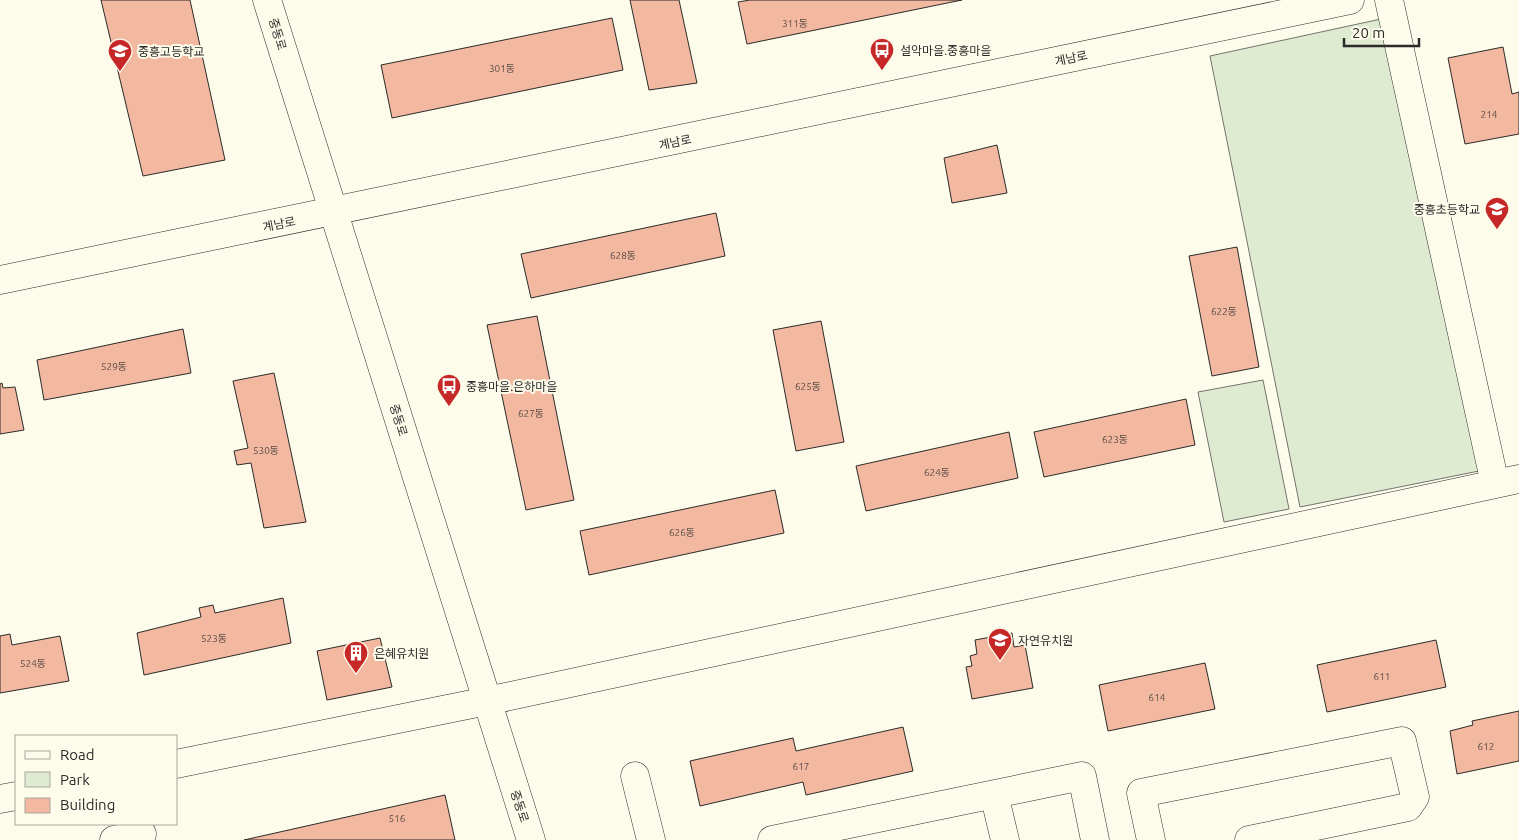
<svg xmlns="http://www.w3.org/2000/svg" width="1519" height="840" viewBox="0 0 1519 840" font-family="Ubuntu,'Noto Sans KR',sans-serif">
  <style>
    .green { fill: #deebd1; stroke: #74746e }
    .building { fill: #f2b8a0; stroke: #2b2b2b }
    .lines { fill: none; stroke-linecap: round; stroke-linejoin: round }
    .minor-casing { stroke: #2b2b2b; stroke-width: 29 }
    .minor { stroke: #fdfbea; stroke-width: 28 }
    .labels { text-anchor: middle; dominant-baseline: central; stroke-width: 4; stroke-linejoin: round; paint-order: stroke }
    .number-label { font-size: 10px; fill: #5d4e48 }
    .street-label { font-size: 12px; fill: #2b2b2b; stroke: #fdfbea }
    .poi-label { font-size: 12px; fill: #2b2b2b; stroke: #fdfbea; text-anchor: start }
  </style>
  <rect width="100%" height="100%" fill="#fdfbea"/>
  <!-- green -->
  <path class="green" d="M1381,19L1479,471L1300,507L1210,56Z
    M1263,380L1289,509L1224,522L1198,392Z"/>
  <!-- building -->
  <path class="building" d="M101,0H190L225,160L143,176Z
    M630,0H679L697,83L649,90Z
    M750,0H962L747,44L738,2Z
    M612,18L623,70L392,118L381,65Z
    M1503,47L1512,94L1519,92V134L1465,144L1448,58Z
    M997,145L1007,193L952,203L944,158Z
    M716,213L725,256L531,298L521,254Z
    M1237,247L1259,367L1212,376L1189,256Z
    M537,316L574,500L526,510L487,325Z
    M821,321L844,442L796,451L773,330Z
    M183,329L191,373L44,400L37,360Z
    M274,373L306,522L264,528L251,463L237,465L234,451L248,448L233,381Z
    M2,383L3,388L15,387L24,430L0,434V384Z
    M1186,399L1195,445L1044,477L1034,432Z
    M1009,432L1018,478L866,511L856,466Z
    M775,490L784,533L589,575L580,531Z
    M283,598L291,643L144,675L137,633L201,617L199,608L213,605L215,613Z
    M1012,633L1014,647L1025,645L1033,688L972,699L966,667L972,666L970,656L977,654L975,640Z
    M10,634L12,645L60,636L69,681L0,693V636Z
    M380,638L392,687L327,700L317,651Z
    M1436,640L1446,687L1327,712L1317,665Z
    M1205,663L1215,709L1108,731L1099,685Z
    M1519,711V761L1457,774L1450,731L1473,725L1472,721Z
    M903,727L913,771L806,795L803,782L700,806L690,761L793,738L796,751Z
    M445,795L455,840H244Z"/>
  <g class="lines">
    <defs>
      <path id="minor" d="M267,0L531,840
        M1389,0L1495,484
        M0,280L1350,0
        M176,764L487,701L1519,479
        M635,776L651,840
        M994,794L1005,840
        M0,799L16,796
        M114,840L142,834
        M772,840L1082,776L1095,840
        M1151,840L1141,793L1402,741L1415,797L1408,807L1249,840"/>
    </defs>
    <!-- minor casing -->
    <use href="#minor" class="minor-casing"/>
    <!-- minor -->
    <use href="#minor" class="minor"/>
  </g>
  <!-- icons -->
  <defs>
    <symbol id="bus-pin" viewBox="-11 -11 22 30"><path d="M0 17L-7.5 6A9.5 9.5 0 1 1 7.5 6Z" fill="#c62828" stroke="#fdfbea"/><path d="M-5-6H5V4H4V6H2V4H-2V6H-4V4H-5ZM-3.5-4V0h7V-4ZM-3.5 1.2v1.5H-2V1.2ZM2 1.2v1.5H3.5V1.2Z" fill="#fff"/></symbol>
    <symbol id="school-pin" viewBox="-11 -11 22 30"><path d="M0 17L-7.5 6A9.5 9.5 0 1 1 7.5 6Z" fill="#c62828" stroke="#fdfbea"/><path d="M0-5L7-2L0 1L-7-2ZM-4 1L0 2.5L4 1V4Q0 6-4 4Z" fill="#fff"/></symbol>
    <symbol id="building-pin" viewBox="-11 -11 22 30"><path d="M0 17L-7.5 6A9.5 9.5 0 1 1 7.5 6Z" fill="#c62828" stroke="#fdfbea"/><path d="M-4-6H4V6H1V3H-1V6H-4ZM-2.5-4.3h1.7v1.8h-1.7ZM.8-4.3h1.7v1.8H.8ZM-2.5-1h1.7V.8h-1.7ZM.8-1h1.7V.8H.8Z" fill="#fff"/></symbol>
  </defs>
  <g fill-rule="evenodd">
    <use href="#bus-pin" x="868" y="36" width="28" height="38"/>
    <use href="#school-pin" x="106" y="37" width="28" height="38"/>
    <use href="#school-pin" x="1483" y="195" width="28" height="38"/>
    <use href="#bus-pin" x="435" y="372" width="28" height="38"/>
    <use href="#school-pin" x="986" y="626" width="28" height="38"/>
    <use href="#building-pin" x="342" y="639" width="28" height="38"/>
  </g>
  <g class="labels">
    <!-- number labels -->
    <g class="number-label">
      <text x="795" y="23">311동</text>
      <text x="502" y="68">301동</text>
      <text x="1489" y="114">214</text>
      <text x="623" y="255">628동</text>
      <text x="1224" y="311">622동</text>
      <text x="114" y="366">529동</text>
      <text x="808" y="386">625동</text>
      <text x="531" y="413">627동</text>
      <text x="1115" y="439">623동</text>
      <text x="266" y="450">530동</text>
      <text x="937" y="472">624동</text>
      <text x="682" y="532">626동</text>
      <text x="214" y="638">523동</text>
      <text x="33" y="663">524동</text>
      <text x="1382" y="676">611</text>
      <text x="1157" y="697">614</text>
      <text x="1486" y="746">612</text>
      <text x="801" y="766">617</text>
      <text x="397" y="818">516</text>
    </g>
    <!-- street labels -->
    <g class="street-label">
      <text transform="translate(278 34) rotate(73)">중동로</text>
      <text transform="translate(1071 58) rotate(-12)">계남로</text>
      <text transform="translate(675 142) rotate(-12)">계남로</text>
      <text transform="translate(279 224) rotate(-11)">계남로</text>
      <text transform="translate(399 420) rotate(73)">중동로</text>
      <text transform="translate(520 806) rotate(72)">중동로</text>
    </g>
    <!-- poi labels -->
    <g class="poi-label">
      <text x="900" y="50">설악마을.중흥마을</text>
      <text x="138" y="51">중흥고등학교</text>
      <text x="1480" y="209" text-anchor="end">중흥초등학교</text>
      <text x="466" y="386">중흥마을.은하마을</text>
      <text x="1018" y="640">자연유치원</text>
      <text x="374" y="653">은혜유치원</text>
    </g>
  </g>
  <!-- legend -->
  <rect x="15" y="735" width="162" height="90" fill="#fdfbea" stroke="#a9a89e"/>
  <rect x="25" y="751" width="25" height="8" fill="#fdfbea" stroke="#a9a89e"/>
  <text x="60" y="760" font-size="15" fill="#2b2b2b">Road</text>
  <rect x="25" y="772" width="25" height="15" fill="#deebd1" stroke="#a9a89e"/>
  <text x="60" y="785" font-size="15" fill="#2b2b2b">Park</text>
  <rect x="25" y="798" width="25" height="15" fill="#f2b8a0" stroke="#a9a89e"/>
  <text x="60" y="810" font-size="15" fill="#2b2b2b">Building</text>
  <!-- scale -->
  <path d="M1344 38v8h75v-8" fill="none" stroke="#2b2b2b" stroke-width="2.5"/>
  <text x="1352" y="38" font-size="15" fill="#2b2b2b" stroke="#fdfbea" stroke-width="4" paint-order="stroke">20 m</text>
</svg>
